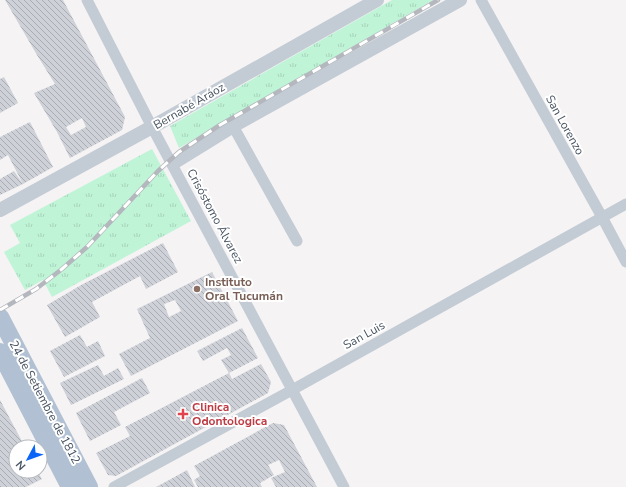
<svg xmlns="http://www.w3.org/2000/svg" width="626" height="487" viewBox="0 0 626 487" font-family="'Nunito Sans',sans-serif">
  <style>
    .grass { fill: url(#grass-tufts) }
    .building { fill: url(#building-back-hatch); fill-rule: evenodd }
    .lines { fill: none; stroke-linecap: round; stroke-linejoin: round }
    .minor { stroke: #c3ccd5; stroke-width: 11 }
    .tertiary { stroke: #c3ccd5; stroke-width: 14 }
    .primary { stroke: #b1c0d3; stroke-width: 18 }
    .rail-casing { stroke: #b4b7bd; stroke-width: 4.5 }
    .rail { stroke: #fff; stroke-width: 3; stroke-dasharray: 9; stroke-linecap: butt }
    .education-dot { fill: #8d6e63; stroke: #fff; stroke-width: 1.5 }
    .health-dot { fill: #e0444e; stroke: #fff; stroke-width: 1.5 }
    .labels { text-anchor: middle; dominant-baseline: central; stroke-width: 4; stroke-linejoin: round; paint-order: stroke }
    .street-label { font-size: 12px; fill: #485462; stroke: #fff }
    .education-label { font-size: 12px; font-weight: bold; fill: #785e54; stroke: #fff; text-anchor: start }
    .health-label { font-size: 12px; font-weight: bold; fill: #be3a42; stroke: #fff; text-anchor: start }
  </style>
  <defs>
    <pattern id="grass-tufts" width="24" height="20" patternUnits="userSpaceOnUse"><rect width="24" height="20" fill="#bff4d7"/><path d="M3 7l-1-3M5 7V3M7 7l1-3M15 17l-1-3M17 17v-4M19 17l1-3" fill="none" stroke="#a6d3bb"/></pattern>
    <pattern id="building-back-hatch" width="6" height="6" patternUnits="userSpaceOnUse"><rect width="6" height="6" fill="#ced1d8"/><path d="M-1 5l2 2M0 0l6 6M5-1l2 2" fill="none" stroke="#a9acb3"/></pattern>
  </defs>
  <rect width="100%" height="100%" fill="#f5f3f3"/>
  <!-- grass -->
  <path class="grass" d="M392,0H433L179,148L170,126Z
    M152,149L191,221L52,297L43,280L25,290L4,252L20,243L10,225Z"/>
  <!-- building -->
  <path class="building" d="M5,0H63L125,117L122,130L70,158L57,132L34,93L55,84L37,55ZM82,118L86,127L71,135L66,127Z
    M4,77L18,103L0,113V79Z
    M30,122L53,167L23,184L8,155L0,160V137Z
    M14,171L23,184L0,195V179Z
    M163,243L178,272L146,289L140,276L92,302L100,317L65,337L47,305L83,284Z
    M212,272L238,321L131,376L119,354L150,338L137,309ZM175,300L181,311L169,317L164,304Z
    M242,328L258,358L229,373L221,360L231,355L227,348L203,361L197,351Z
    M80,335L87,347L98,341L105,356L64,377L50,351Z
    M261,364L271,382L268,393L116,476L108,475L96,453L130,436L125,427L229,373L232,379Z
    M98,365L104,376L118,368L124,379L71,405L60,383Z
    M142,378L150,393L114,412L121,425L90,441L76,413Z
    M0,400L25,447H16V471H37L42,479L26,487H0Z
    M273,423L284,425L317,487H276L271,478L285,472L279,460L268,465L274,475L260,483L262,487H198L194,480L200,476L194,466Z
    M187,470L195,487H156L171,479Z"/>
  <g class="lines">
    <!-- minor -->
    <path class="minor" d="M87,0L152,127L344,487
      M481,0L602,217L626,262
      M233,126L297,241
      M114,487L292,390L626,204"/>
    <!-- tertiary -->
    <path class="tertiary" d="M173,163L233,126L460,0
      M0,210L152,127L377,0"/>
    <!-- primary -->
    <path class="primary" d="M0,317L89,487
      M0,352L70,487"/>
    <defs>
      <path id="rail" d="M0,310L36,289L62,269L87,247L158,171L179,152L220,125L438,0"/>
    </defs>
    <!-- rail casing -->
    <use href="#rail" class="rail-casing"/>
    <!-- rail -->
    <use href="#rail" class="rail"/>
  </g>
  <!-- markers -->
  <circle class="education-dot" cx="197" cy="289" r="4"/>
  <path class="health-dot" d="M181 408h4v4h4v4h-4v4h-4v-4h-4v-4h4z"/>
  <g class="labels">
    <!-- street labels -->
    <g class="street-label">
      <text transform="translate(189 106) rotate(-30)">Bernabé Aráoz</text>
      <text transform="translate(565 125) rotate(61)">San Lorenzo</text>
      <text transform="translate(215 216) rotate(62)">Crisóstomo Álvarez</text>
      <text transform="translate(364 335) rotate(-29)">San Luis</text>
      <text transform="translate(45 402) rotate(62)">24 de Setiembre de 1812</text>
    </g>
    <!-- education labels -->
    <g class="education-label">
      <text x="205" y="282">Instituto<tspan x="205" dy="14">Oral Tucumán</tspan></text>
    </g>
    <!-- health labels -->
    <g class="health-label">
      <text x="192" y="407">Clinica<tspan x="192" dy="14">Odontologica</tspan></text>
    </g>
  </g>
  <!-- north arrow -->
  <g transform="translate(28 459) rotate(229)"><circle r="19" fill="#ffffff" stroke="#b6bbc0"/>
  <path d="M0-3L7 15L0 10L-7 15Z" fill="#0b65f6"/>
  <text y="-6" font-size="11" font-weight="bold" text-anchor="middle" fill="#485462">N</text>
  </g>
</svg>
